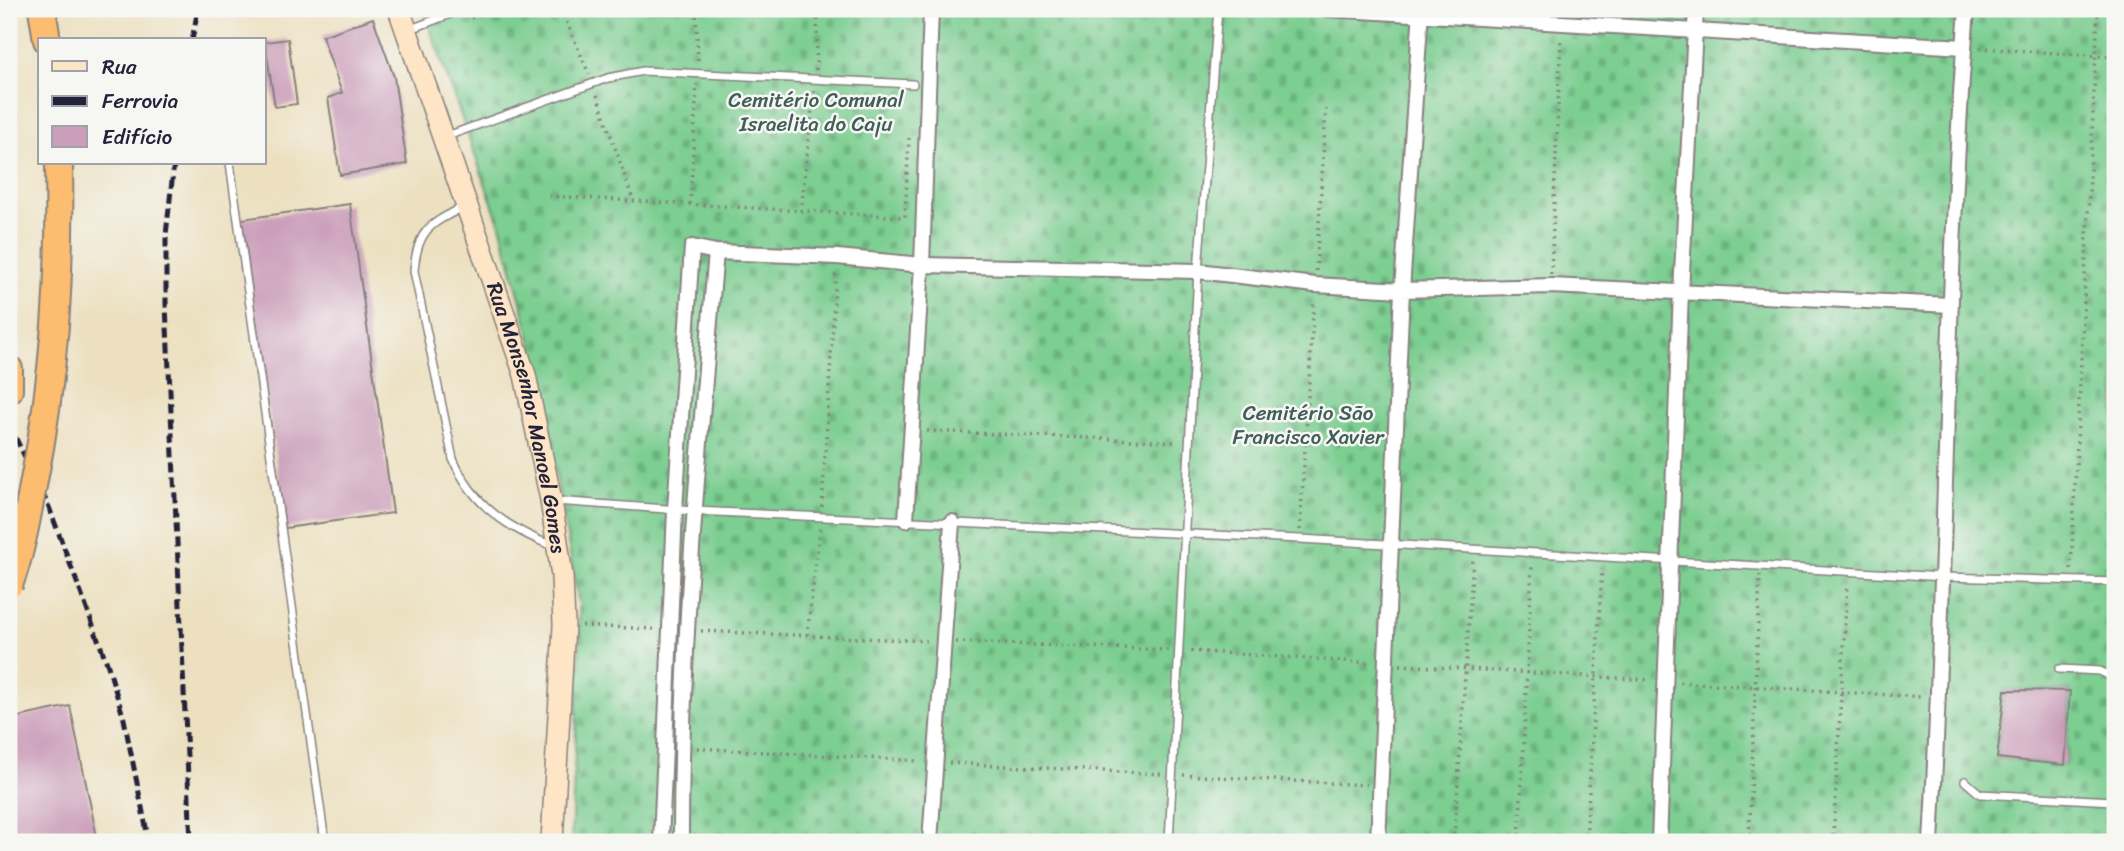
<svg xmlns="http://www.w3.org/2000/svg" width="2124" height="851" viewBox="0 0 2124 851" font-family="Sriracha,sans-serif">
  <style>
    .cemetery { fill: url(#cemetery-stones); stroke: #4e7866; stroke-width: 2; fill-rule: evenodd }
    .building { fill: #cb9eba }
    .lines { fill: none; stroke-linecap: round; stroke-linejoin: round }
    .lane-casing { stroke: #87817e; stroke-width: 10 }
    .street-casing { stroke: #87817e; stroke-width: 18 }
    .secondary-casing { stroke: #87817e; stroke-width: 24 }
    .highway-casing { stroke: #87817e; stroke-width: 30 }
    .path { stroke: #87817e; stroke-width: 3.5; stroke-dasharray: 2 5; stroke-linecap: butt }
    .lane { stroke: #fff; stroke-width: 7 }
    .street { stroke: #fff; stroke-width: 14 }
    .secondary { stroke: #fee5c5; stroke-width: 21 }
    .highway { stroke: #fcbd6f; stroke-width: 26 }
    .rail { stroke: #22223b; stroke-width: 5; stroke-dasharray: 10 5; stroke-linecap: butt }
    .highway-bridge-casing { stroke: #87817e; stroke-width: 30; stroke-linecap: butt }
    .highway-bridge { stroke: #fcbd6f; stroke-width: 26 }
    .labels { text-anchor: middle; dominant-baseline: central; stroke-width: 5; stroke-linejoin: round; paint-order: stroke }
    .park-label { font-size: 21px; fill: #415e59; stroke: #f6f6f2 }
    .street-label { font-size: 21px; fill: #22223b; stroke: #f6f6f2 }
  </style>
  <defs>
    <pattern id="cemetery-stones" width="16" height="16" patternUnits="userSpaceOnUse" patternTransform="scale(1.75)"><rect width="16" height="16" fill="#7bce91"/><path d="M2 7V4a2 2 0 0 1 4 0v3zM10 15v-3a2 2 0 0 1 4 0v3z" fill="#6ab17e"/></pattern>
  </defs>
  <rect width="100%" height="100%" fill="#f6f6f2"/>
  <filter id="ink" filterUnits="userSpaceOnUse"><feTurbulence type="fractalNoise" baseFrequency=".0143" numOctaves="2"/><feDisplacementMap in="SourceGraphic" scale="14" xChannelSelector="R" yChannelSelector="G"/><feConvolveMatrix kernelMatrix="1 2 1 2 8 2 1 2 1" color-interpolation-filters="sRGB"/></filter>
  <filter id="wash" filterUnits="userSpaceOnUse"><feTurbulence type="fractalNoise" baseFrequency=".00686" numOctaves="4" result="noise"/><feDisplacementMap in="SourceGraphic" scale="28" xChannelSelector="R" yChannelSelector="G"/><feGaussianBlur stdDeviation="1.57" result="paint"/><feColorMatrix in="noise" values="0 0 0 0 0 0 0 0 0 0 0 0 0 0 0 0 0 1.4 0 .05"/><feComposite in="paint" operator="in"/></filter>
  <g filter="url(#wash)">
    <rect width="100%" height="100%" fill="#ece0c0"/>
    <!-- cemetery -->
    <path class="cemetery" d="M423,9H2115V842H571L580,639L579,604L533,347L501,228ZM2005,690L2070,691L2065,765L1997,758Z"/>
    <g id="blocks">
      <!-- building -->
      <path class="building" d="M373,18L394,77L407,164L340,175L328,98L342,93L322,36Z
        M288,39L297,104L275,107L265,42Z
        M350,204L393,513L285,528L242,219Z
        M2005,690L2070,691L2065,765L1997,758Z
        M70,706L98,842H11L9,719Z"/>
    </g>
  </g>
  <g filter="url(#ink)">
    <use href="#blocks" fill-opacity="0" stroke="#87817e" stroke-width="2"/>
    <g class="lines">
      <defs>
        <path id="lane" d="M408,30L464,9
          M447,136L608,78L643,71L913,84
          M230,163L325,842
          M463,207C429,225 417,230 414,271L453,459C473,506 509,529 555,547
          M555,501L694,511L1300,539L1944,577L2115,582
          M2059,669L2100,671L2115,679
          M1965,781L1980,794L2113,801L2115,771
          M1169,842L1198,271L1218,9"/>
        <path id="street" d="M1327,9L1964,47
          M906,520L922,265L931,9
          M661,842L675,510L692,247L716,252L837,257L922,265L1198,271L1315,285L1402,290L1551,286L1951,305
          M681,842C681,645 699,448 716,252
          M930,842L952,522
          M1378,842L1402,290L1421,9
          M1659,842L1681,292L1696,9
          M1931,842C1947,565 1945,286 1967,9"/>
        <g id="secondary">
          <path id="s1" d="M399,9L525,375L551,500L562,576L564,625L552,842"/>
        </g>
        <path id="highway" d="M42,9L47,40
          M9,369V390"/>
      </defs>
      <!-- lane casing -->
      <use href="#lane" class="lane-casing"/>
      <!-- street casing -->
      <use href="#street" class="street-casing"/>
      <!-- secondary casing -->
      <use href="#secondary" class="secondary-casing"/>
      <!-- highway casing -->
      <use href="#highway" class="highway-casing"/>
      <!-- path -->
      <path class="path" d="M561,9L589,74
        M696,9L698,62
        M471,18L496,9
        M1980,48L2115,57
        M816,70L818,9
        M597,95L633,200
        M549,196L905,217L909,138
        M690,204L697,84
        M801,211L814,91
        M1316,271L1326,109
        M1551,274L1561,37
        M927,431L1178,442
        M822,507L836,270
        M1300,530L1314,300
        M2071,569L2098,9
        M582,626L655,629
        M701,631L931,641
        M807,635L820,528
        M956,642L1169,650
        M1191,651L1372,663
        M1400,665L1651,680
        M1680,682L1923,697
        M697,748L920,761
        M949,763L1161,774
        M1183,775L1367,785
        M1454,842L1473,558
        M1519,842L1532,565
        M1586,842L1602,569
        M1749,842L1760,575
        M1833,842L1847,584"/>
      <!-- lane -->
      <use href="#lane" class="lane"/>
      <!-- street -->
      <use href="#street" class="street"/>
      <!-- secondary -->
      <use href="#secondary" class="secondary"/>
      <!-- highway -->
      <use href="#highway" class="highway"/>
      <!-- rail -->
      <path class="rail" d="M192,40L198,9
        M174,163L166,235V305L191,842
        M9,424L49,507L108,666L124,719L149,842"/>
      <defs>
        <path id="highway-bridge" d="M9,585C21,553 27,519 33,486C55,376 61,275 59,163"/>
      </defs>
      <!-- highway-bridge casing -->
      <use href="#highway-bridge" class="highway-bridge-casing"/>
      <!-- highway-bridge -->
      <use href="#highway-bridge" class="highway-bridge"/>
    </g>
  </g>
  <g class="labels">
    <!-- park labels -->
    <g class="park-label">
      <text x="816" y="100">Cemitério Comunal<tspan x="816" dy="24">Israelita do Caju</tspan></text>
      <text x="1308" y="413">Cemitério São<tspan x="1308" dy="24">Francisco Xavier</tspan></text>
    </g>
    <!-- street labels -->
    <g class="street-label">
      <text stroke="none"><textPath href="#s1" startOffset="429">Rua Monsenhor Manoel Gomes</textPath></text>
    </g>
  </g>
  <!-- margin -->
  <rect width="2124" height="851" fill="none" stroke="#f6f6f2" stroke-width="35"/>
  <!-- legend -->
  <rect x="38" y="38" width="228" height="126" fill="#f6f6f2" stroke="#a1a1a9" stroke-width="2"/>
  <rect x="52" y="61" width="35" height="10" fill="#fee5c5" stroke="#a1a1a9" stroke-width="2"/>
  <text x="102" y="74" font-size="21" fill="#22223b">Rua</text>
  <rect x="52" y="96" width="35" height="10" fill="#22223b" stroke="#a1a1a9" stroke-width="2"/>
  <text x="102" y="108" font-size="21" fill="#22223b">Ferrovia</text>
  <rect x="52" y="126" width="35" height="21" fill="#cb9eba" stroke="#a1a1a9" stroke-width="2"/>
  <text x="102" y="144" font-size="21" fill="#22223b">Edifício</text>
</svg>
